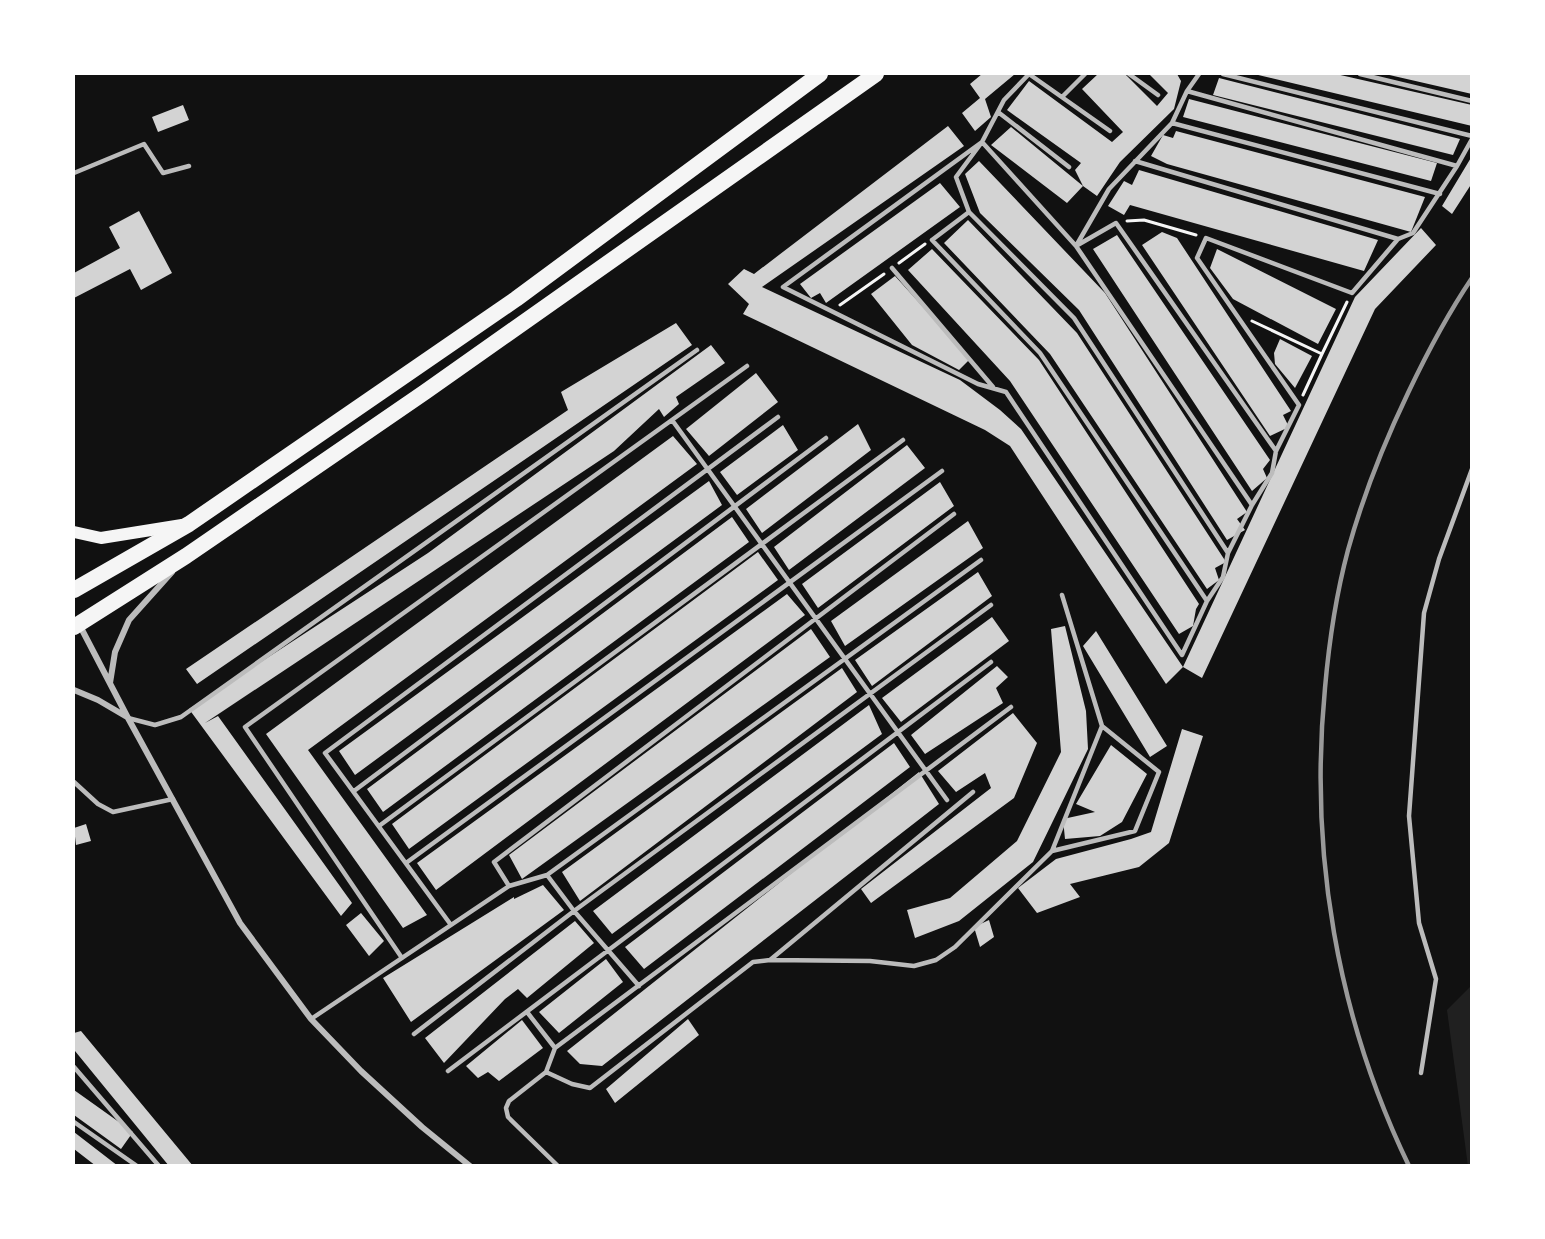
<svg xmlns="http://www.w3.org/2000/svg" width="1545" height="1239" viewBox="0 0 1545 1239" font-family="Lato,sans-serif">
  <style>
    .green { fill: #202020 }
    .building { fill: #d3d3d3 }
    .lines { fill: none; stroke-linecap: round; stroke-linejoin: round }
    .path { stroke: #f5f5f5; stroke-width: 3 }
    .service { stroke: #bcbcbc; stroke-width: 4.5 }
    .minor { stroke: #bcbcbc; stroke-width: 6 }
    .secondary { stroke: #f5f5f5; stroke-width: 12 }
    .trunk { stroke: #f5f5f5; stroke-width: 16 }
    .rail { stroke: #9a9a9a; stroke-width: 4.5 }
  </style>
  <rect width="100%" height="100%" fill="#111"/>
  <!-- green -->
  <path class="green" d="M1471,986L1472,1165L1468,1166L1447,1010Z"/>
  <!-- building -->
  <path class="building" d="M982,74H1015L985,99L991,117L975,131L962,113L980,98L970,84Z
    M1098,74H1125L1157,106L1168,93L1149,74H1177L1181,81L1174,109L1120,162L1097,196L1083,186L1067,203L991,145L1011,127L1083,186L1075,170L1081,163L1007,110L1029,81L1112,142L1123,132L1082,89Z
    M1254,74H1336L1472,105V126Z
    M1385,74H1465L1472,75V94Z
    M1219,78L1460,139L1453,155L1213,95Z
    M1189,99L1437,163L1431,181L1183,117Z
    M183,105L189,120L158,132L152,117Z
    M948,126L964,146L762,287L960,380L1000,410L1021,429L1183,667L1166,684L1010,446L985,430L743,314L749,304L728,284L744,269L754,274Z
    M1176,131L1425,197L1411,232L1167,164L1151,156L1163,135L1173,138Z
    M1472,156V183L1452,214L1442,206Z
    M979,161L1105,293L1247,512L1237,519L1245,530L1227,540L1079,310L980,213L965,174Z
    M1139,170L1378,240L1364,271L1130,205L1124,215L1108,206L1124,181L1132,185Z
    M940,183L960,207L826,303L820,293L811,298L800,284Z
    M139,211L172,273L141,290L130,269L74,298V273L120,248L109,227Z
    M968,220L1077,333L1226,562L1215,568L1219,580L1207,589L1050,354L944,243Z
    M1421,228L1436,245L1375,309L1202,678L1183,667L1355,297Z
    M1162,232L1177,238L1291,411L1283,415L1289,427L1270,436L1142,245Z
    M1117,235L1270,460L1263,469L1267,478L1252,491L1093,249Z
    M932,249L1039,360L1199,604L1196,609L1193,626L1179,634L1010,381L908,270Z
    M1217,249L1336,309L1318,344L1233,299L1210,268Z
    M895,276L970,359L959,370L912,345L871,294Z
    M676,323L692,345L197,684L186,669L568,410L561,392Z
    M1280,339L1312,356L1295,388L1275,364L1274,353Z
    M711,345L725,363L676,397L679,404L664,417L659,409L614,451L205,723L218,716L352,903L341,916L189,709L428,553Z
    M756,373L778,402L709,456L686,429Z
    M858,424L871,450L762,533L746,509Z
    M783,425L798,450L737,495L720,472Z
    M673,436L697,464L308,750L427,915L403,928L266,734Z
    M907,445L925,468L789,570L774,547Z
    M709,481L722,505L355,775L339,751Z
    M940,482L954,506L818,608L802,584Z
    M732,517L749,542L383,812L367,789Z
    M968,521L983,548L845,646L831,621Z
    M758,552L778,580L409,849L392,824Z
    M978,572L992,596L872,686L855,660Z
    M787,594L805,615L436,890L417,863Z
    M992,617L1009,641L901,722L882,698Z
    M1065,626L1086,711L1088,749L1033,862L959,921L915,938L907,910L950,898L1017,841L1061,752L1051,629Z
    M811,629L830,657L522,879L509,855Z
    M1096,631L1167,746L1150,757L1083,646Z
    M997,666L1008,677L996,688L1003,703L925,754L911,735Z
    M842,668L857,692L580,901L562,872Z
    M869,705L882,734L612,934L593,911Z
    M1013,713L1037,743L1014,798L871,903L861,889L991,788L985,773L956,792L938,771Z
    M1182,729L1203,736L1169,843L1139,867L1070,884L1080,897L1037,913L1018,888L1056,859L1131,839L1151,832Z
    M894,743L910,767L644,969L625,947Z
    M1111,745L1147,774L1122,822L1100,836L1065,839L1063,819L1095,812L1076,804Z
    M919,772L939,804L602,1066L580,1064L567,1051Z
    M86,824L91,841L76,845L74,828Z
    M543,885L564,910L411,1022L383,978L514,897V899Z
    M361,913L384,941L369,956L346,925Z
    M989,920L994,937L980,947L974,927Z
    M575,921L594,943L527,998L518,989L505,999L444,1063L425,1038Z
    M606,959L623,982L559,1033L539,1012Z
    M688,1019L699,1035L615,1103L606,1089Z
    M522,1020L543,1048L499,1081L488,1072L478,1078L466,1066Z
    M81,1031L193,1166H169L75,1051L74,1052V1033Z
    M74,1090L133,1132L121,1149L74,1115Z
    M74,1132L118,1166H96L74,1149Z"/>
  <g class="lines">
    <!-- path -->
    <path class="path" d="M1127,221L1144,220L1196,235
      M899,263L925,244
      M840,305L884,274
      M1252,321L1322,354L1303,395
      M1322,354L1347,302"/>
    <!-- service -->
    <path class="service" d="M1029,74L1004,100L982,142L783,287L978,384L1006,392L1182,655L1207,601L1223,577L1228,553L1252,505L1272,473L1276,451L1299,405L1197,258L1206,238L1352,293L1398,239L1413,233L1457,166L1472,139
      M1029,74L1110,131
      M1129,74L1158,95
      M1223,74L1472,136
      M1360,74L1472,101
      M1187,91L1457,166
      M1062,97L1085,74
      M998,112L1069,167
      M1172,123L1440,194
      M1135,161L1398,239
      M74,173L144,144L163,173L189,166
      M969,212L956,177L982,142L1076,246L1109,189L1172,123L1187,91L1199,74
      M892,268L993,387
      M672,420L947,800
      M1252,505L1076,246L1116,223L1276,451
      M1207,601L1040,353L932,240L969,212L1074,318L1228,553
      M128,718L155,725L181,717L697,350
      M74,782L98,804L113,812L173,799
      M354,791L826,438
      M379,826L903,440
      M1052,851L1135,831L1159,772L1102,726
      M406,863L942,471
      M547,875L981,560
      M451,925L325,753L778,417
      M402,958L245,727L747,366
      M770,960L973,792
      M639,986L574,911L991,605
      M527,1012L555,1048
      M311,1019L509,886L494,862L954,514
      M414,1034L574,911L547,875L509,886
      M74,1067L159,1166
      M448,1071L991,662
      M546,1072L555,1048L1011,707
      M1421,1073L1436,979L1419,923L1409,816L1424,613L1439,559L1472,469
      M74,1122L137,1166
      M558,1166L508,1117L506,1108L509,1101L546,1072L572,1084L590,1088L753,962L770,960L870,961L914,966L936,960L955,947L1052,851L1102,726L1062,595"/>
    <!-- minor -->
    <path class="minor" d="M79,624L128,718L240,923L311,1019L361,1071L422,1127L470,1166
      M110,683L115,652L129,620L172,572
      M74,690L98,700L127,717"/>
    <!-- secondary -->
    <path class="secondary" d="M74,532L101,538L182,525"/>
    <!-- trunk -->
    <path class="trunk" d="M74,590L189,524L516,299L820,74
      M74,627L186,556L425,392L876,74"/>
    <!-- rail -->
    <path class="rail" d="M1409,1166C1337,1017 1309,852 1325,688C1329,642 1336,595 1348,550C1363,496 1384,443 1408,393C1427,353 1447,315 1472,278"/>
  </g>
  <!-- border -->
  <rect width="1545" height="1239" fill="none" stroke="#ffffff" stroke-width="150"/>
</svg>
